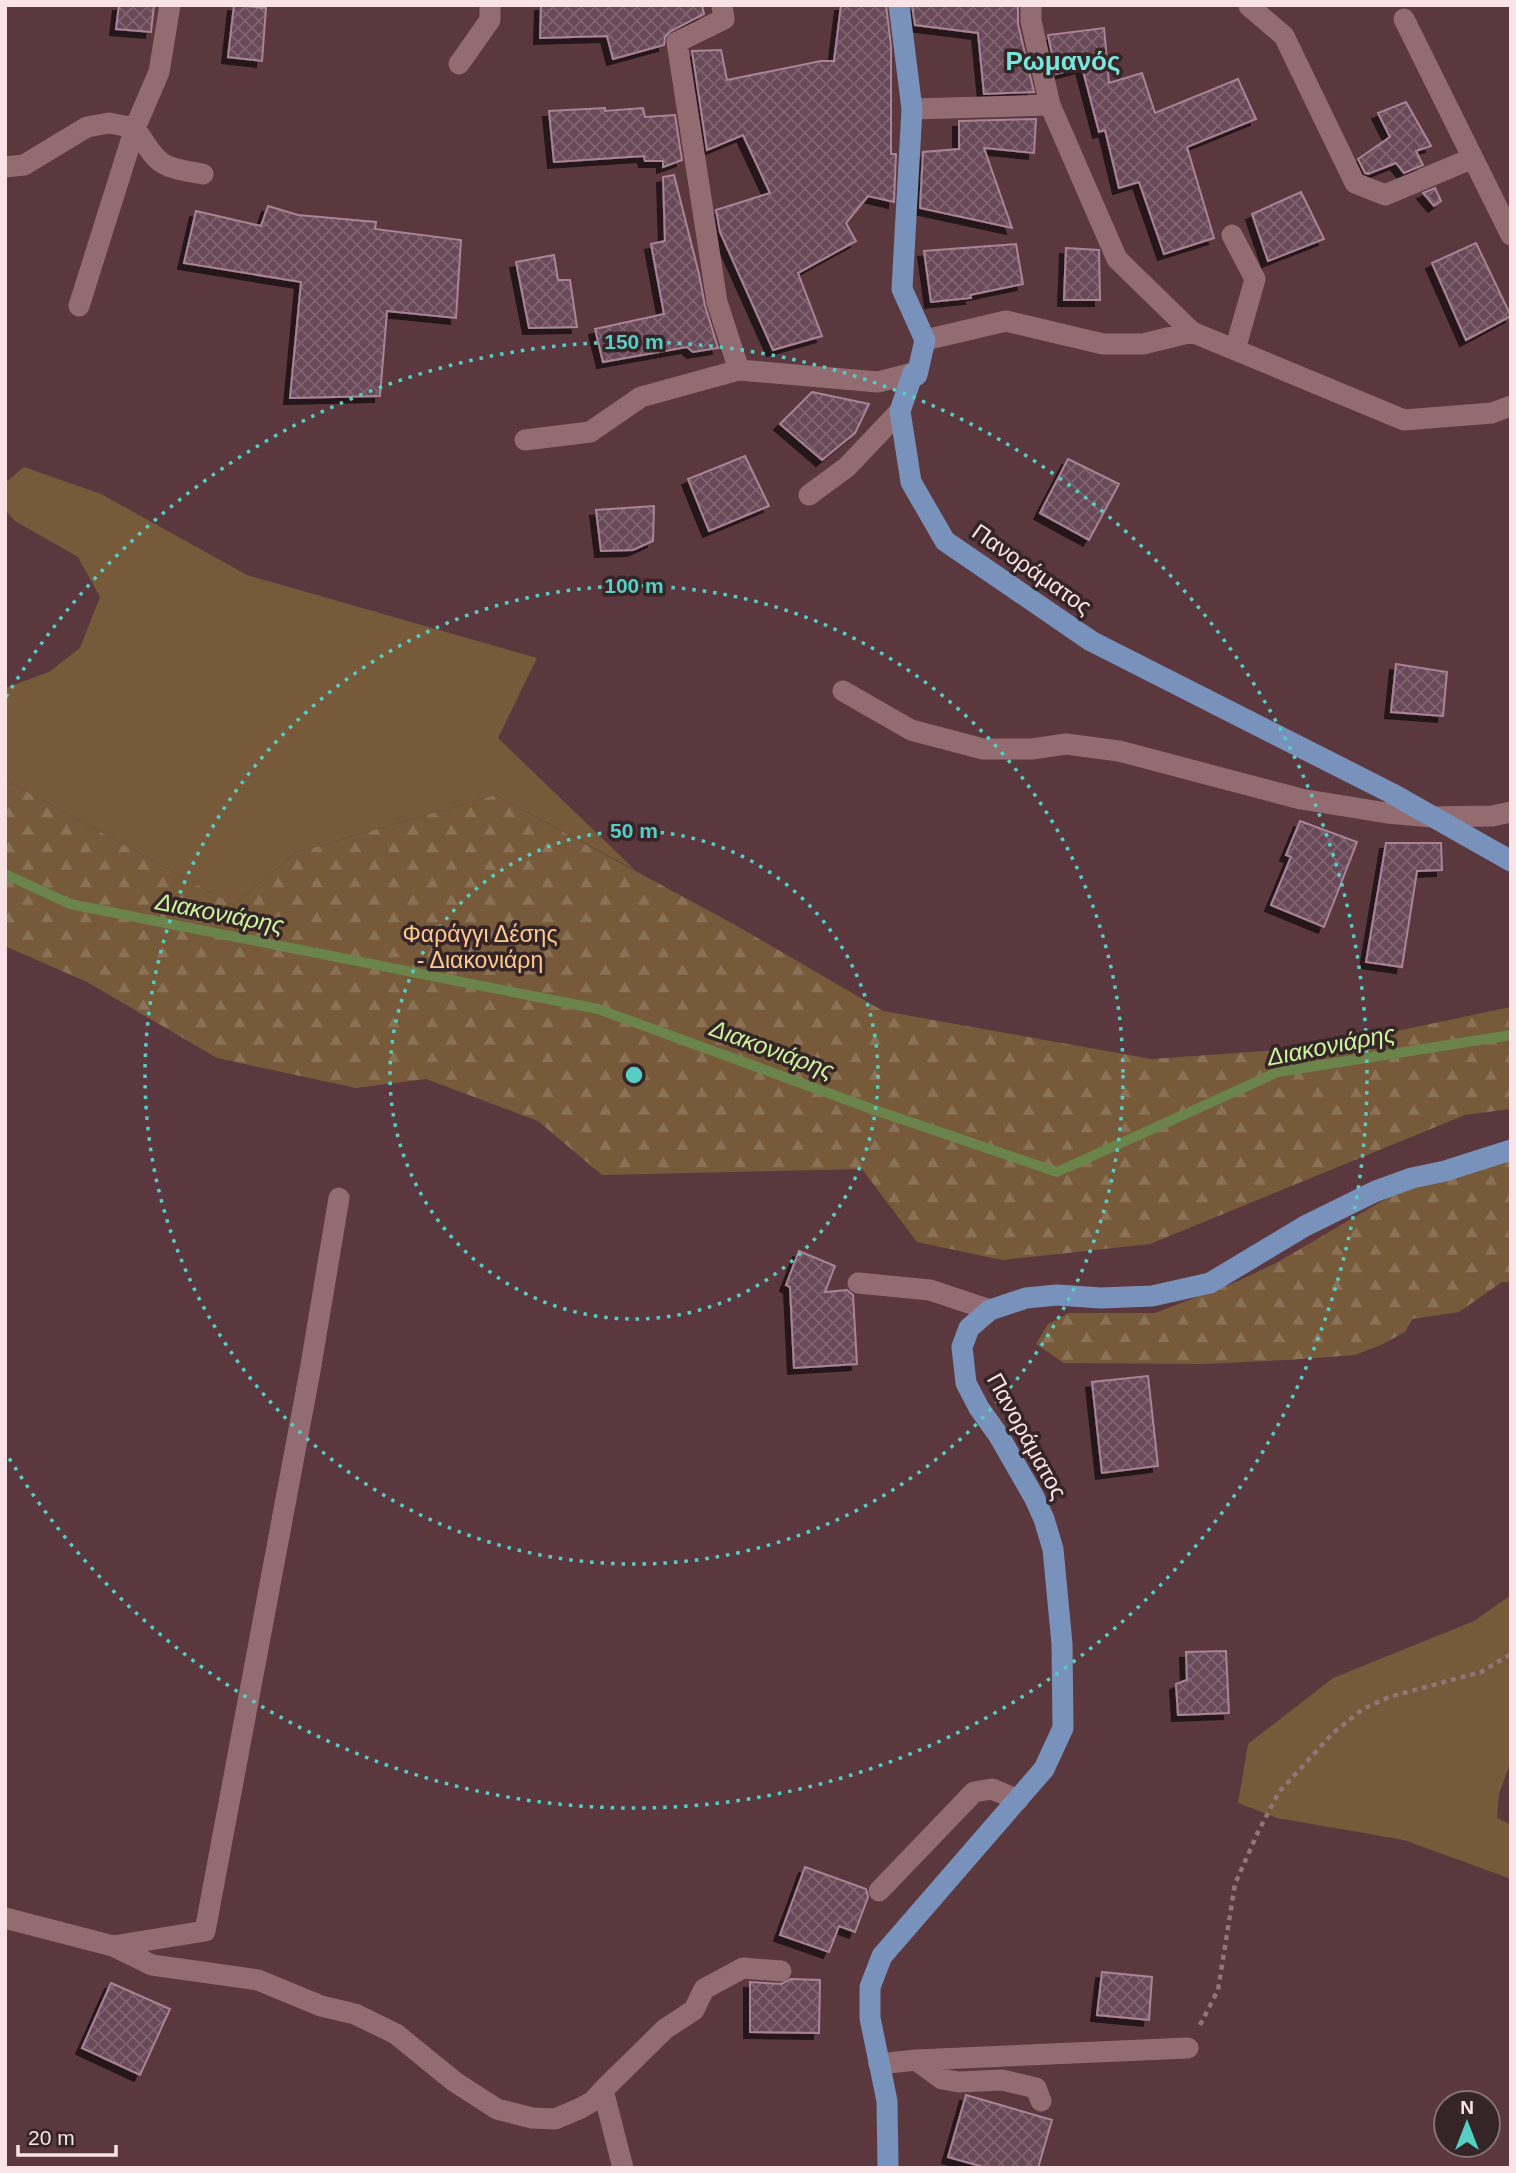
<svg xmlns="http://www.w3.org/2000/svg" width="1516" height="2173" viewBox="0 0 1516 2173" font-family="Helvetica,sans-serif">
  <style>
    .green { fill: #765a3a }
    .forest { fill: url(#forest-firs) }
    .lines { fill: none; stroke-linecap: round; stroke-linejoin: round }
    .stream { stroke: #6a844b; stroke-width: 10 }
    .building { fill: url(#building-cross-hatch); stroke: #a88495; stroke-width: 2; filter: url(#shadow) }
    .path { stroke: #937479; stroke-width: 4.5; stroke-dasharray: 5 5; stroke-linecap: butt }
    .minor { stroke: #936c72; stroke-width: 21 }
    .major { stroke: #7892bc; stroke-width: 21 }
    .ring { fill: none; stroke: #55cec5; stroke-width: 3.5; stroke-dasharray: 3.5 7 }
    .labels { text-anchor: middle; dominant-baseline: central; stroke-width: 7; stroke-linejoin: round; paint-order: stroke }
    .street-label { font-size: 23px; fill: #fae3e6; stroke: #352527 }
    .park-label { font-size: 23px; fill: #feca91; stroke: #352527 }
    .water-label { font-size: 24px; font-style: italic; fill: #ccf49f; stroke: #352527 }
    .quarter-label { font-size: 26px; font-weight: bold; fill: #7ae5dd; stroke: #352527 }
    .centre { fill: #55cec5; stroke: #352527; stroke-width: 3.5 }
    .ring-label { font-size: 21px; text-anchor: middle; font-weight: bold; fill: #55cec5; stroke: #352527; stroke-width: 7; stroke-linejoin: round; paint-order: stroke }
  </style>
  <defs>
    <pattern id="forest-firs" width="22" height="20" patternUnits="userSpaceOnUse" patternTransform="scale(1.75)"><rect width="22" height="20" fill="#765a3a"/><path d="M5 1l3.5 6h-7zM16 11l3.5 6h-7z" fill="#8a7256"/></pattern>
    <pattern id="building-cross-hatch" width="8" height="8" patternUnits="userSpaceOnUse" patternTransform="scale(1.75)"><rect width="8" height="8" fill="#694958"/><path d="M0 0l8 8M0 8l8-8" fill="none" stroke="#7f6370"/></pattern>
    <filter id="shadow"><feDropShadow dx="-6" dy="6" stdDeviation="0" flood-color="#0009"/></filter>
  </defs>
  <rect width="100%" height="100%" fill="#5b383e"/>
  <!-- green -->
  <path class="green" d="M24,467L101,494L247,575L537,658L498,738L635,870L495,795L295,853L234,905L5,780V688L49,672L80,648L100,597L78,557L15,521L5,510V483Z
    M1511,1595V1761L1499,1794L1497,1818L1511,1825V1879L1404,1840L1277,1818L1238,1803L1248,1744L1333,1678L1474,1621Z"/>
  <!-- forest -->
  <path class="forest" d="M5,780L234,905L295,853L495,795L737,926L883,1011L1151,1059L1320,1047L1511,1007V1109L1465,1115L1150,1244L1002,1260L917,1242L862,1169L602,1175L538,1121L426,1079L356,1088L217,1058L87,982L5,946Z
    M1511,1160V1282H1502L1459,1312L1412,1319L1405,1332L1381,1345L1355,1355L1288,1360L1201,1364L1064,1363L1036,1344L1048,1324L1069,1313H1155L1236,1282L1278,1262L1392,1195L1416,1185Z"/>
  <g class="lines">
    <!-- stream -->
    <path class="stream" d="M5,874L70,904L598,1009L872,1109L1057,1172L1278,1072L1511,1035"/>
  </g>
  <!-- building -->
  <path class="building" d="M119,5H154L151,32L116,29Z
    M234,5L266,8L262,61L228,57Z
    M541,5H702L704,14L671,31L665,37L664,45L613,59L607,36L540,38Z
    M841,5H886L891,46V154H896L894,202L868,196L846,223L856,241L798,273L822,336L773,350L720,232L716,210L770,193L743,135L707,150L692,51L721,50L727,80L821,61H834Z
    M912,5H1018V24L1034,92L984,94L978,33L915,25Z
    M1104,28L1109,83L1142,73L1155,113L1238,79L1256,119L1187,147L1214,238L1164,254L1139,182L1119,188L1105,130L1099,132L1082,67L1056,74L1048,35Z
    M1406,102L1431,146L1416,151L1423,165L1404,173L1396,163L1368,174L1365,173L1358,159L1390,137L1378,113Z
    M605,108V111L643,108L645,117L675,115L682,160L663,167V161H645L644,156L554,162L549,111Z
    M1036,119L1034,153L984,148L1012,228L920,208L923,152L959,149V121Z
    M674,175L699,274L705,306L718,348L693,352L687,347L603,362L595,329L664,314L651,244L665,241L663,177Z
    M1435,188L1441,201L1434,206L1423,193Z
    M1301,192L1324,239L1268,261L1252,214Z
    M268,206L298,215L376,222L375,229L461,240L456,318L387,311L380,396L290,398L301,282L184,263L196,211L261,226Z
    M1476,243L1511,316L1466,340L1432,263Z
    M1016,244L1023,284L970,295L971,298L931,302L924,251Z
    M1066,248L1099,250L1100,300H1064Z
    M554,255L558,280H570L577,327L529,328L516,262Z
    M812,392L869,404L855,433L822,460L780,424Z
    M745,456L769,506L709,531L688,479Z
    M1068,459L1119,484L1089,540L1040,513Z
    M654,506L653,541L633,550L601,551L596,510Z
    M1396,664L1447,672L1443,716L1391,712Z
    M1300,821L1357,842L1324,927L1271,905L1291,857L1286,855Z
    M1386,843H1441L1442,870L1417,871L1402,967L1366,962Z
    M799,1251L835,1266L825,1292L847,1290L853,1295L857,1364L794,1368L790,1287L786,1285Z
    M1148,1376L1158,1466L1102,1473L1092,1382Z
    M1226,1651L1229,1713L1178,1715L1176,1684L1187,1680L1186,1652Z
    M805,1867L866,1889L868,1897L855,1932L839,1926L829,1952L780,1935Z
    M1102,1972L1152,1977L1149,2020L1097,2015Z
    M791,1979L820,1980L819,2033L750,2032V1982L781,1984Z
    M111,1983L170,2009L140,2075L82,2048Z
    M966,2095L1052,2120L1038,2168H987L948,2157Z"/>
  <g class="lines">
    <!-- path -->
    <path class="path" d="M1200,2025L1218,1990L1235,1884L1258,1832L1279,1792L1333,1733L1363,1709L1389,1697L1481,1672L1511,1654"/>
    <!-- minor -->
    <path class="minor" d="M722,5L724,19L677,42L717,302L739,370L878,382L913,373
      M1031,5V21L1050,105L1117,259L1192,332L1404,420L1492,413L1511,406
      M1249,6L1284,36L1355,183L1385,195L1473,158
      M1404,19L1511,235
      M459,64L490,20V5
      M912,109L1050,105
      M5,167L24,165L87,127L109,123L135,128C160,166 157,166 203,174
      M1232,235L1255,279L1235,350
      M79,306L135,128L159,72L170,5
      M925,340L1006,321L1103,344H1143L1192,332
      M525,440L590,432L641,397L739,370
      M809,495L847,467L900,411
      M843,691L911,730L983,749H1032L1066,744L1119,751L1301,799L1387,813L1432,817L1492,816L1511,812
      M858,1283L930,1290L990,1310
      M879,1891L974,1792L992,1789L1018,1800
      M5,1918L113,1946L152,1965L258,1980L321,2006L355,2014L396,2034L455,2082L497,2109L532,2118L555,2119L581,2108L593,2101L603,2090L623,2168
      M113,1946L205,1931L310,1371L339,1198
      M916,2060L942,2079L959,2082L1002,2080L1036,2088L1041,2101
      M879,2064L916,2060L1188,2048
      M603,2090L665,2029L694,2010L704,1989L743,1968L781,1971"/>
    <!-- major -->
    <path class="major" d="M899,5L912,109L902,289L925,340L917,375L913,373L900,411L911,482L945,541L1091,641L1391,793L1511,861
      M888,2168L887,2101L870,2018V1987L882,1956L1044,1769L1063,1728L1062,1644L1053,1549L1044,1519L1034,1497L999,1436L979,1408L966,1383L962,1347L969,1328L990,1310L1026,1298L1057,1295L1101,1298L1152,1296L1210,1283L1305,1226L1376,1191L1412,1178L1445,1171L1511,1150"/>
  </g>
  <!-- distance rings -->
  <g class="ring">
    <circle cx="634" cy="1075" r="244"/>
    <circle cx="634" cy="1075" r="489"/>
    <path d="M6 697A733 733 0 1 1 6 1453"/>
  </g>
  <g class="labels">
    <!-- street labels -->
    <g class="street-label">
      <text transform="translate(1032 569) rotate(35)">Πανοράματος</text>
      <text transform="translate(1027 1436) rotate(61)">Πανοράματος</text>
    </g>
    <!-- park labels -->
    <g class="park-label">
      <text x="480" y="934">Φαράγγι Δέσης<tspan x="480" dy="26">- Διακονιάρη</tspan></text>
    </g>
    <!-- water labels -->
    <g class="water-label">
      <text transform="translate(220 913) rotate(11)">Διακονιάρης</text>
      <text transform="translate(1331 1045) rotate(-11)">Διακονιάρης</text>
      <text transform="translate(772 1049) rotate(20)">Διακονιάρης</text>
    </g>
    <!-- quarter labels -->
    <g class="quarter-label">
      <text x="1063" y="61">Ρωμανός</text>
    </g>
  </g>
  <circle cx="634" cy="1075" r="10" class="centre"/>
  <g class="ring-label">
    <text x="634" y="349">150 m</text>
    <text x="634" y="593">100 m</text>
    <text x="634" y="838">50 m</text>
  </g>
  <!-- border -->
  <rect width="1516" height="2173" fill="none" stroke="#fae3e6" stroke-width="14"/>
  <!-- north arrow -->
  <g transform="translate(1467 2124)"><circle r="33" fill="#352527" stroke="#847173" stroke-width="2"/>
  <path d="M0-5L12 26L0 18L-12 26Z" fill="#55cec5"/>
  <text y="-10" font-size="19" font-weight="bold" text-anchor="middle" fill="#fae3e6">N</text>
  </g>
  <!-- scale -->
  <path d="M18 2145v10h98v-10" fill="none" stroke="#fae3e6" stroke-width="3.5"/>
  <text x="28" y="2145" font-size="21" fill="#fae3e6" stroke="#352527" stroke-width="5" paint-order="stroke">20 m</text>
</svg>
